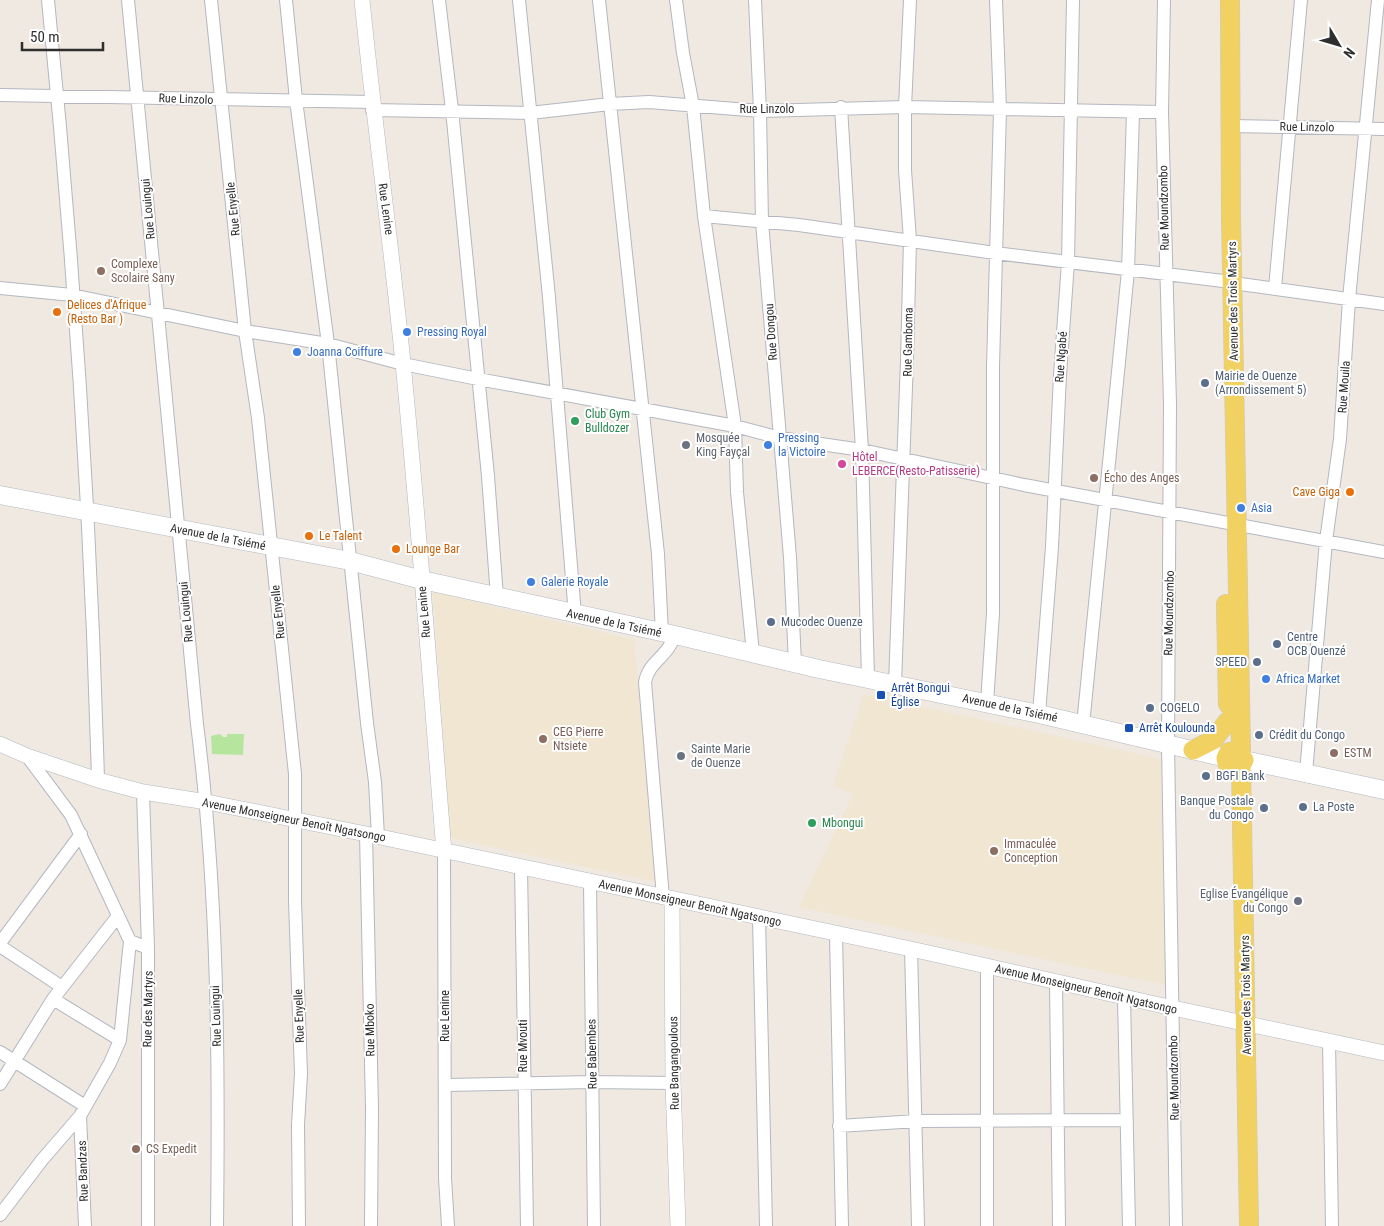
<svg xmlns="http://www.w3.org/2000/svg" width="1384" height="1226" viewBox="0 0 1384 1226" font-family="'Roboto Condensed',sans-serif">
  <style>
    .education { fill: #f0e6d1 }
    .green { fill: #b6e59e }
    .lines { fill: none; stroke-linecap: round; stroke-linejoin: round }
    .minor-casing { stroke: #b4b7c1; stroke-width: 14 }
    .tertiary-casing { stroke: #b4b7c1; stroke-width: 16 }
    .secondary-casing { stroke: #b4b7c1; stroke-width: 19 }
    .primary-casing { stroke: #c9c9c9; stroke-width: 20 }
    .minor { stroke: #fff; stroke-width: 12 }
    .tertiary { stroke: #fff; stroke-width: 15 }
    .secondary { stroke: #fff; stroke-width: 18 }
    .primary { stroke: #f2d163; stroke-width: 19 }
    .education-dot { fill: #8d6e63; stroke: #fff; stroke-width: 2 }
    .food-dot { fill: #e8710a; stroke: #fff; stroke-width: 2 }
    .shop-dot { fill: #3f7fe0; stroke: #fff; stroke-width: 2 }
    .service-dot { fill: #5c6f8a; stroke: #fff; stroke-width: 2 }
    .leisure-dot { fill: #2e9e5b; stroke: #fff; stroke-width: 2 }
    .worship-dot { fill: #6b7280; stroke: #fff; stroke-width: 2 }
    .hotel-dot { fill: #d1479c; stroke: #fff; stroke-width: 2 }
    .transit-dot { fill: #1a4fb4; stroke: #fff; stroke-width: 2 }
    .labels { text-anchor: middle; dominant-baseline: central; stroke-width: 4; stroke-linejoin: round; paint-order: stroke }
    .street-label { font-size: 12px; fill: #2e2e2e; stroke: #fff }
    .education-label { font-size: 12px; fill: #785e54; stroke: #fff; text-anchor: start }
    .food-label { font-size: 12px; fill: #c56008; stroke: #fff; text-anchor: start }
    .shop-label { font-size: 12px; fill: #366cbe; stroke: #fff; text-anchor: start }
    .service-label { font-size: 12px; fill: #4e5e75; stroke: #fff; text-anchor: start }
    .leisure-label { font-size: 12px; fill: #27864d; stroke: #fff; text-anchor: start }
    .worship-label { font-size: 12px; fill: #5b616d; stroke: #fff; text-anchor: start }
    .hotel-label { font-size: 12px; fill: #b23c85; stroke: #fff; text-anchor: start }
    .transit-label { font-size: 12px; fill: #164399; stroke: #fff; text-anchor: start }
  </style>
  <rect width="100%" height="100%" fill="#efe9e1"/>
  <!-- education -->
  <path class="education" d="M433,592L634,640L657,882L450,838Z
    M864,694L1161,759L1165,985L799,907L853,794L833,786Z"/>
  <!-- green -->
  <path class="green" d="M220,734L223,737H227V734H244L243,755L212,754L211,736Z"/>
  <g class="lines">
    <defs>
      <path id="minor" d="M48,0C74,259 91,520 98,780
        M128,0L197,724C218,890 219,1059 217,1226
        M211,0L245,331L258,418L295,774V901L301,1074L298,1125L299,1226
        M286,0L296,100L328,344L367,723L375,782L378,837
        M439,0L452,110L488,476L497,597
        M519,0L549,297L575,615
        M599,0L658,554L662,633
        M676,0L683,53L693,106L704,216L735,426L737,492L753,653
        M755,0L760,111L762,222L790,557L795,663
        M1164,0L1162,112L1170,404L1168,744L1176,1226
        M0,95L372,102
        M841,107L862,450L868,678
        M372,110L530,113L610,104L649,102L760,111L905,107L1162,112
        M1230,126L1384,129
        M704,216L799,225L995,253L1223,281
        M1233,283L1384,304
        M0,288L72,295L245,331L328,344L403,364L478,379L735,426L780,438L862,450L1024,485L1384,552
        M1275,288L1301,0
        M895,684L907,360L910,240L905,170V107L910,0
        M987,703L993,613V366L1000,109L996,0
        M1039,714L1052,547L1060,375L1068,262L1073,0
        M1083,725L1128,271L1133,113
        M27,756L71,815L130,941
        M1306,773L1326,541L1340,439L1349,299L1378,0
        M143,792L148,948V1226
        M366,834L372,1108L371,1226
        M444,852L445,1178L448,1226
        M521,867L527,1226
        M590,882L594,1226
        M663,897L645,682C649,661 667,658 675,635
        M759,918L766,1226
        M836,934L842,1226
        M0,943L81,834
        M0,946L62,987
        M911,949L918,1226
        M987,967V1226
        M1056,981L1059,1226
        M1124,998L1129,1226
        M53,999L120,1040
        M1329,1041L1332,1226
        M0,1052L85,1106
        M0,1084L53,999L118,916
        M446,1085L592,1082L673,1083
        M80,1116L85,1226
        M839,1126L917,1121L1127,1120
        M0,1215L42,1160L80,1116L110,1063L120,1040L130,941L148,948"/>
      <path id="tertiary" d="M362,0C374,121 391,242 403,363C419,526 431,689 444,852
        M0,744L27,756L98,780L143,792L207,802L366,834L911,949L1173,1008L1384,1053
        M672,900L673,1083L678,1226"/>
      <path id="secondary" d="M0,495L350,561L422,580L675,635L819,669L1039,714L1226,758
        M1244,760L1384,790"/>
      <path id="primary" d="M1230,0L1231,217L1241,752
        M1226,604L1228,704
        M1193,750L1213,740L1228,721
        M1241,765L1233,767L1227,763L1226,758L1229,752L1239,751L1244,760L1241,765L1249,1226"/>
    </defs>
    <!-- minor casing -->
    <use href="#minor" class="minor-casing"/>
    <!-- tertiary casing -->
    <use href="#tertiary" class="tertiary-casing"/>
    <!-- secondary casing -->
    <use href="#secondary" class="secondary-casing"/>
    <!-- primary casing -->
    <use href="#primary" class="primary-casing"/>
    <!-- minor -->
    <use href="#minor" class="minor"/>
    <!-- tertiary -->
    <use href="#tertiary" class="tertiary"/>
    <!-- secondary -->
    <use href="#secondary" class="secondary"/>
    <!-- primary -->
    <use href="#primary" class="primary"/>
  </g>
  <!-- markers -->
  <g class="education-dot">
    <circle cx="101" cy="271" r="5"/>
    <circle cx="1094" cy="478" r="5"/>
    <circle cx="543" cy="739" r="5"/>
    <circle cx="1334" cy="753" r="5"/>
    <circle cx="994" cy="851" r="5"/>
    <circle cx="136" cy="1149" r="5"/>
  </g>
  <g class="food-dot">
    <circle cx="57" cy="312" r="5"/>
    <circle cx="1350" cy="492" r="5"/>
    <circle cx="309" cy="536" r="5"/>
    <circle cx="396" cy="549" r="5"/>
  </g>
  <g class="shop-dot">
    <circle cx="407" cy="332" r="5"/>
    <circle cx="297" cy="352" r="5"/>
    <circle cx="768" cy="445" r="5"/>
    <circle cx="1241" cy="508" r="5"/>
    <circle cx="531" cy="582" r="5"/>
    <circle cx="1266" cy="679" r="5"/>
  </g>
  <g class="service-dot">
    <circle cx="1205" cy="383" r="5"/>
    <circle cx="771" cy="622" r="5"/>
    <circle cx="1277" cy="644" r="5"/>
    <circle cx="1257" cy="662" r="5"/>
    <circle cx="1150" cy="708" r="5"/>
    <circle cx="1259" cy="735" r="5"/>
    <circle cx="1206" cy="776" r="5"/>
    <circle cx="1303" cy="807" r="5"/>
    <circle cx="1264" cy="808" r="5"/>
  </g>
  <g class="leisure-dot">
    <circle cx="575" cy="421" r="5"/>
    <circle cx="812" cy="823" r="5"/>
  </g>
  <g class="worship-dot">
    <circle cx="686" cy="445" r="5"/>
    <circle cx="681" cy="756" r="5"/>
    <circle cx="1298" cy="901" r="5"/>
  </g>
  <circle class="hotel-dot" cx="842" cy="464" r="5"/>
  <g class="transit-dot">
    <rect x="876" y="690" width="10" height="10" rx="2.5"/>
    <rect x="1124" y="723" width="10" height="10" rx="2.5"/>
  </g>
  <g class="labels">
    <!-- street labels -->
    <g class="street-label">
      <text transform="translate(186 99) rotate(2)">Rue Linzolo</text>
      <text x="767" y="109">Rue Linzolo</text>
      <text transform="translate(1307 127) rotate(1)">Rue Linzolo</text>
      <text transform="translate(1164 208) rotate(-91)">Rue Moundzombo</text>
      <text transform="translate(148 209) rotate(-95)">Rue Louingui</text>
      <text transform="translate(233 209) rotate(-96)">Rue Enyelle</text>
      <text transform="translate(386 209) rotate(82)">Rue Lenine</text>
      <text transform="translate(1233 301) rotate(-91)">Avenue des Trois Martyrs</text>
      <text transform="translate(771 332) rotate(-94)">Rue Dongou</text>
      <text transform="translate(908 342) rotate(-89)">Rue Gamboma</text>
      <text transform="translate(1061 357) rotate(-86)">Rue Ngabé</text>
      <text transform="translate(1344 387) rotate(-86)">Rue Mouila</text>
      <text transform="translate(218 537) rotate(11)">Avenue de la Tsiémé</text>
      <text transform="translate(186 612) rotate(-95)">Rue Louingui</text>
      <text transform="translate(278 612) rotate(-96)">Rue Enyelle</text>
      <text transform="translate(424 612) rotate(-95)">Rue Lenine</text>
      <text transform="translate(1169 613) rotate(-89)">Rue Moundzombo</text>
      <text transform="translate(614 623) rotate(12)">Avenue de la Tsiémé</text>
      <text transform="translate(1010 708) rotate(12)">Avenue de la Tsiémé</text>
      <text transform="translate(294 820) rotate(11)">Avenue Monseigneur Benoît Ngatsongo</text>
      <text transform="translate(690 903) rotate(12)">Avenue Monseigneur Benoît Ngatsongo</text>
      <text transform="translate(1086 989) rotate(13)">Avenue Monseigneur Benoît Ngatsongo</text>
      <text transform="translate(1246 995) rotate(-91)">Avenue des Trois Martyrs</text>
      <text transform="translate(148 1009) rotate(-89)">Rue des Martyrs</text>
      <text transform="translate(216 1016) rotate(-92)">Rue Louingui</text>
      <text transform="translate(299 1016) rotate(-92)">Rue Enyelle</text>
      <text transform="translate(445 1016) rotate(-90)">Rue Lenine</text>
      <text transform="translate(370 1030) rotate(-91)">Rue Mboko</text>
      <text transform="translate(523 1046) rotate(-90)">Rue Mvouti</text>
      <text transform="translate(592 1054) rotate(-91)">Rue Babembes</text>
      <text transform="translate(674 1063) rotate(-91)">Rue Bangangoulous</text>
      <text transform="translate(1174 1078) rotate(-91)">Rue Moundzombo</text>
      <text transform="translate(83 1171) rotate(-92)">Rue Bandzas</text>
    </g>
    <!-- education labels -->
    <g class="education-label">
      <text x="111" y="264">Complexe<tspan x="111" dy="14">Scolaire Sany</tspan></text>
      <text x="1104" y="478">Écho des Anges</text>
      <text x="553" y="732">CEG Pierre<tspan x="553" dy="14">Ntsiete</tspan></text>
      <text x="1344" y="753">ESTM</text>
      <text x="1004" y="844">Immaculée<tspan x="1004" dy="14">Conception</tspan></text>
      <text x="146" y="1149">CS Expedit</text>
    </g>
    <!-- food labels -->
    <g class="food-label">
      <text x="67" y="305">Delices d'Afrique<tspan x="67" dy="14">(Resto Bar )</tspan></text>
      <text x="1340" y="492" text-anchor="end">Cave Giga</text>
      <text x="319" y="536">Le Talent</text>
      <text x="406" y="549">Lounge Bar</text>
    </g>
    <!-- shop labels -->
    <g class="shop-label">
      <text x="417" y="332">Pressing Royal</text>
      <text x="307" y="352">Joanna Coiffure</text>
      <text x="778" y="438">Pressing<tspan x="778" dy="14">la Victoire</tspan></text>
      <text x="1251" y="508">Asia</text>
      <text x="541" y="582">Galerie Royale</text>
      <text x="1276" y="679">Africa Market</text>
    </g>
    <!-- service labels -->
    <g class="service-label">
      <text x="1215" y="376">Mairie de Ouenze<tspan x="1215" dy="14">(Arrondissement 5)</tspan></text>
      <text x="781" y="622">Mucodec Ouenze</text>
      <text x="1287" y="637">Centre<tspan x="1287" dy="14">OCB Ouenzé</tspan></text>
      <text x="1247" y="662" text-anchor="end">SPEED</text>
      <text x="1160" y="708">COGELO</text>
      <text x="1269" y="735">Crédit du Congo</text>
      <text x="1216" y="776">BGFI Bank</text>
      <text x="1254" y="801" text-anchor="end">Banque Postale<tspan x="1254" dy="14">du Congo</tspan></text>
      <text x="1313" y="807">La Poste</text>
    </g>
    <!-- leisure labels -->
    <g class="leisure-label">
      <text x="585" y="414">Club Gym<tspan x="585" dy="14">Bulldozer</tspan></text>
      <text x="822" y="823">Mbongui</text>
    </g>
    <!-- worship labels -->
    <g class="worship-label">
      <text x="696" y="438">Mosquée<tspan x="696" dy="14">King Fayçal</tspan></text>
      <text x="691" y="749">Sainte Marie<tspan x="691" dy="14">de Ouenze</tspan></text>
      <text x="1288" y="894" text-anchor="end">Eglise Évangélique<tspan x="1288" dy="14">du Congo</tspan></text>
    </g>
    <!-- hotel labels -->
    <g class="hotel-label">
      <text x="852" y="457">Hôtel<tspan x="852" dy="14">LEBERCE(Resto-Patisserie)</tspan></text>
    </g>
    <!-- transit labels -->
    <g class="transit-label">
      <text x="891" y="688">Arrêt Bongui<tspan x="891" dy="14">Église</tspan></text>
      <text x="1139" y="728">Arrêt Koulounda</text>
    </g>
  </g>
  <!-- north arrow -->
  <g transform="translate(1339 45) rotate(128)" stroke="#ffffff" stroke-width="4" paint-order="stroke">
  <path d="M0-4L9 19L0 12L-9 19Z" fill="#2e2e2e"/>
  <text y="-8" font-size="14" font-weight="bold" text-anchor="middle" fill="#2e2e2e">N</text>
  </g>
  <!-- scale -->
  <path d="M22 42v8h81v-8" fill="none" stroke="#2e2e2e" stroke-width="2.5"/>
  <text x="30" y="42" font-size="15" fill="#2e2e2e" stroke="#ffffff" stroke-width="4" paint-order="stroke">50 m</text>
</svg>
